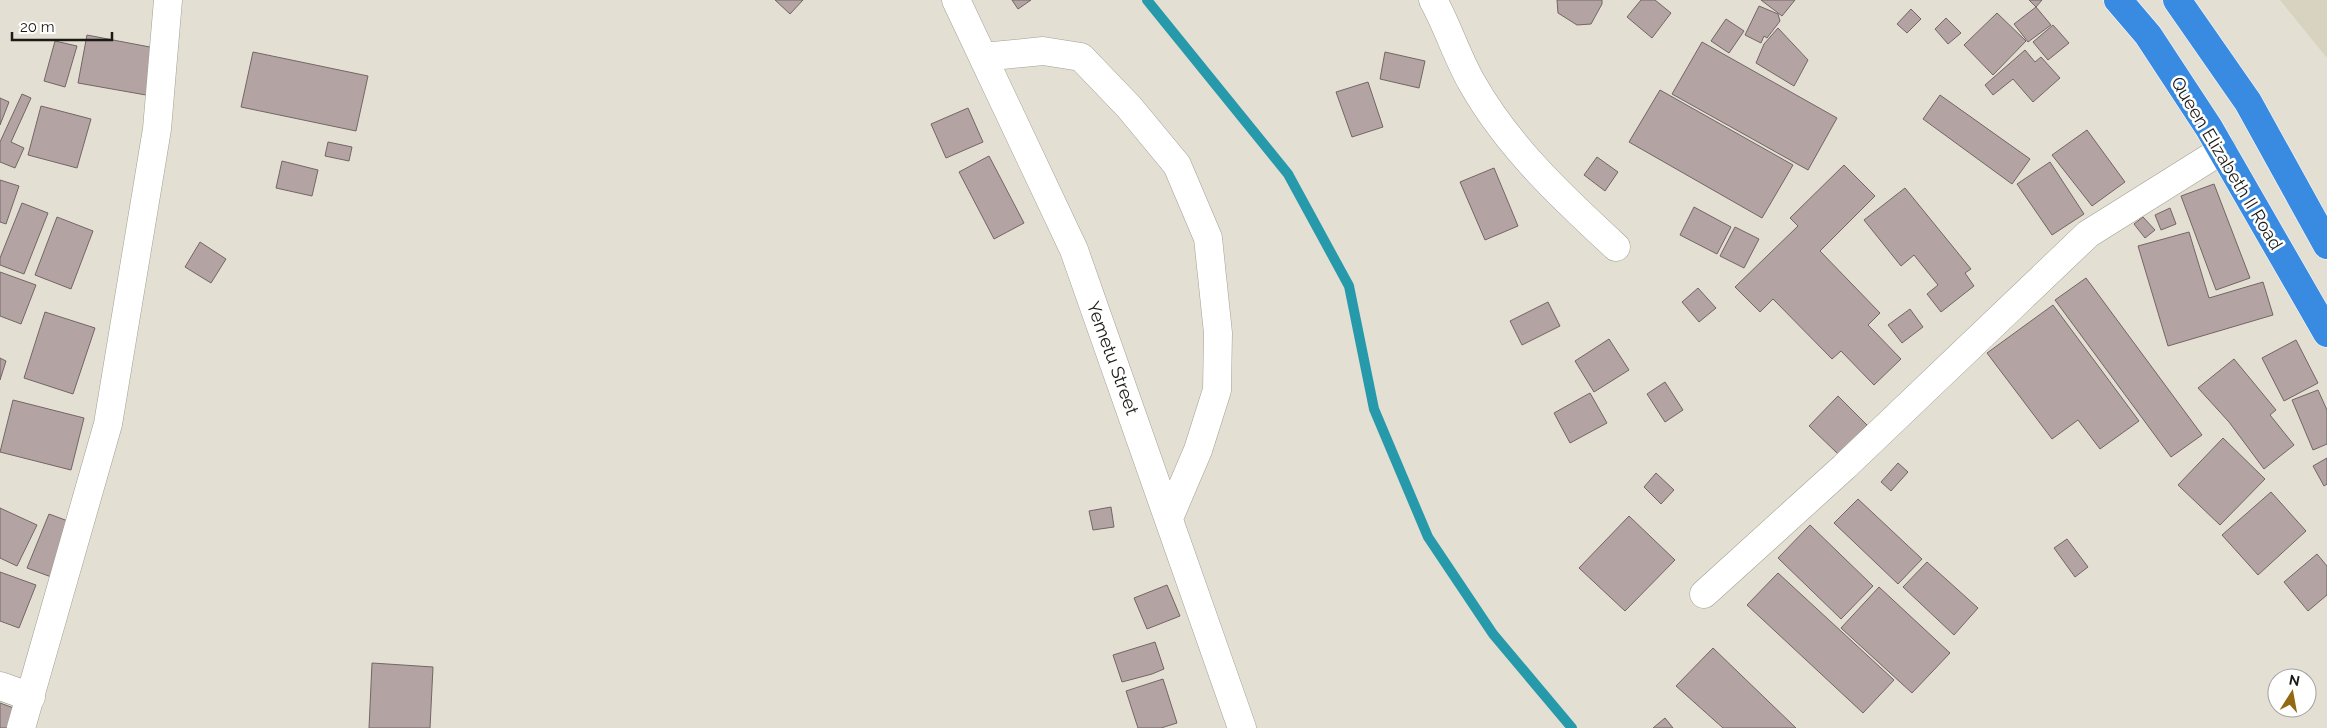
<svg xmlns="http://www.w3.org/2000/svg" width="2327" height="728" viewBox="0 0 2327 728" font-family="Raleway,sans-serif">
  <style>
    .built { fill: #d8d2c0 }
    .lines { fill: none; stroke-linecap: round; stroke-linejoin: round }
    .stream { stroke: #2699aa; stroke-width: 10 }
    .building { fill: #b3a4a3; stroke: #736665 }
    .minor-casing { stroke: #a29f93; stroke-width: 29 }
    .highway-casing { stroke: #fff; stroke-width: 29 }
    .minor { stroke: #fff; stroke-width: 28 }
    .highway { stroke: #398be2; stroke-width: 28 }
    .labels { text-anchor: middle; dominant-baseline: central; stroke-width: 5; stroke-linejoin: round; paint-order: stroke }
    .street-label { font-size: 18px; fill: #1c1a16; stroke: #fff }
  </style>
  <rect width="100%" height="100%" fill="#e3dfd3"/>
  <!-- built -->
  <path class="built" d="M2280,0H2327V58Z"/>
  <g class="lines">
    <!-- stream -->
    <path class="stream" d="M1147,0L1288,174L1349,286L1374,409L1428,537L1493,634L1572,728"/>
  </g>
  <!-- building -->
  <path class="building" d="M775,0H803L790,14Z
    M1012,0H1031L1018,9Z
    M1557,0H1602V4L1591,24L1577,25L1558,13Z
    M1641,0H1655L1671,13L1652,38L1627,17Z
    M1761,0H1795L1782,16Z
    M2029,0H2042L2036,7Z
    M1759,6L1778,14L1780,21L1767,38L1764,36L1761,43L1745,35Z
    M2036,7L2051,25L2028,42L2014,24Z
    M1911,9L1921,19L1907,33L1897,24Z
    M1997,13L2026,41L1993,75L1964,45Z
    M1946,18L1961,33L1948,44L1935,29Z
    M1726,19L1744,31L1729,53L1711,41Z
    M2053,25L2069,43L2048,60L2033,42Z
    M1778,28L1808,60L1794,86L1756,63L1764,44Z
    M87,35L155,48L146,95L78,83Z
    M55,41L77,46L65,87L44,81Z
    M1702,42L1837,118L1808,170L1672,94Z
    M2025,50L2035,62L2041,57L2060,78L2033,102L2013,79L1993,95L1985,85Z
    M253,52L368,76L356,131L241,107Z
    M1385,52L1425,61L1419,88L1380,79Z
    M1368,82L1383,127L1352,137L1336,92Z
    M1660,90L1793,165L1762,218L1629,142Z
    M22,94L31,98L11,142L24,148L15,168L0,162V142Z
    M1940,95L2030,159L2012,184L1923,119Z
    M0,98L9,102L0,125Z
    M41,106L91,119L77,168L28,155Z
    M968,108L983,142L946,158L931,124Z
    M2087,130L2125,182L2092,206L2052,155Z
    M328,142L352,147L349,161L325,156Z
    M989,156L1024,223L994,239L959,172Z
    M1597,157L1618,172L1605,191L1584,175Z
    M282,161L318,170L312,196L276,188Z
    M2050,162L2084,214L2052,235L2017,184Z
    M1844,165L1875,196L1820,251L1880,313L1868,325L1901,359L1874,385L1841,351L1832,359L1773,299L1760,312L1735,287L1798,226L1790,218Z
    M1494,168L1518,226L1485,240L1460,182Z
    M0,180L19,186L6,224L0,222Z
    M2214,184L2250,278L2216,290L2181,196Z
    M1905,188L1971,269L1965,273L1974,286L1941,312L1927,294L1938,285L1914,255L1901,266L1864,220Z
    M22,203L48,213L24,274L0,265V258Z
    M1694,207L1731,227L1717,254L1680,235Z
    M2170,208L2176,224L2161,230L2155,215Z
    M57,217L93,231L71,289L35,275Z
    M2143,217L2155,230L2145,238L2134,224Z
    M1735,227L1759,239L1744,268L1720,256Z
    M2189,232L2209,298L2263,282L2273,315L2168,346L2138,246Z
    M200,242L226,259L211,283L185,267Z
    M0,272L36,285L21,324L0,316Z
    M2086,278L2202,435L2171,457L2055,300Z
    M1698,288L1716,308L1699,322L1682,302Z
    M1548,302L1560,326L1522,345L1510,321Z
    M2053,305L2139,421L2100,449L2078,420L2052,439L1987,353Z
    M1910,309L1923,327L1902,343L1888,325Z
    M45,312L95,328L73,394L24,378Z
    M1609,339L1629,370L1594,392L1575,361Z
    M2296,340L2318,383L2284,401L2262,358Z
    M0,358L6,361L0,380Z
    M2234,359L2276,410L2270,415L2294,445L2264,469L2229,422L2198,388Z
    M1665,382L1683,410L1665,422L1647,394Z
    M2318,390L2327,410V444L2313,450L2292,400Z
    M1590,393L1607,423L1570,443L1554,413Z
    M1838,396L1867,425L1838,454L1809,426Z
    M13,400L84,418L71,470L0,452Z
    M2223,438L2265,479L2220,525L2178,485Z
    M2327,458V484L2324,486L2313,466Z
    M1898,463L1908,472L1891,491L1881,482Z
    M1656,473L1674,490L1661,504L1644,487Z
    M2271,492L2306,531L2258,575L2222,535Z
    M1858,499L1922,559L1898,584L1834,523Z
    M1111,507L1114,527L1093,530L1089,511Z
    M0,508L37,525L17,566L0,558Z
    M49,514L76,524L54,578L27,568Z
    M1629,516L1675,560L1625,611L1579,568Z
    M1810,525L1873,586L1841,619L1778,558Z
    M2067,539L2088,567L2075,577L2054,548Z
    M2317,554L2327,566V595L2308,611L2284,582Z
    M1927,562L1978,608L1954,635L1903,587Z
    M0,572L36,585L19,628L0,621Z
    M1778,573L1894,680L1863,713L1747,605Z
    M1167,585L1180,616L1147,629L1134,598Z
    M1879,587L1950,653L1912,693L1841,628Z
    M1155,642L1164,669L1152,674L1122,682L1113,655Z
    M1713,648L1796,728H1723L1676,686Z
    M372,663L433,667L430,728H369Z
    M1163,679L1177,723L1161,728H1138L1126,691Z
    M0,703L19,710L12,728H0Z
    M1665,718L1673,728H1653Z"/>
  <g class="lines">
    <defs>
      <path id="minor" d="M956,0L1074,250L1242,728
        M1433,0C1448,27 1457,57 1472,83C1508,147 1563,198 1616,247
        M983,57L1043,51L1081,57L1129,107L1177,165L1208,238L1218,333L1217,390L1198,450L1169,518
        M1704,594L1844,467L2088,234L2222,150
        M0,686L31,697
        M21,728L108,424L157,129L168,0"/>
      <path id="highway" d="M2118,0L2148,35L2209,128L2327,333
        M2177,0L2248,102L2327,245"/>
    </defs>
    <!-- minor casing -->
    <use href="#minor" class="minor-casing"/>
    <!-- highway casing -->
    <use href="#highway" class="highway-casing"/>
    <!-- minor -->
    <use href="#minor" class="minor"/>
    <!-- highway -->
    <use href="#highway" class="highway"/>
  </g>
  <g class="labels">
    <!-- street labels -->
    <g class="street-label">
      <text transform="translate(2227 163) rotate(59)">Queen Elizabeth II Road</text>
      <text transform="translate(1113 358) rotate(70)">Yemetu Street</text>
    </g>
  </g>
  <!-- north arrow -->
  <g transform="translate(2292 693) rotate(11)"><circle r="24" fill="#ffffff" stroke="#a4a3a2"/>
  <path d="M0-4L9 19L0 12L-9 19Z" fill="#936812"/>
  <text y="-8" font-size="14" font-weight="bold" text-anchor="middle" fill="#1c1a16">N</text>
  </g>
  <!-- scale -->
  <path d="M12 32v8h100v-8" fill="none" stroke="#1c1a16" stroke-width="2.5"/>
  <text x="20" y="32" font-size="15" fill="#1c1a16" stroke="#ffffff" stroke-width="4" paint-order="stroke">20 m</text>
</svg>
